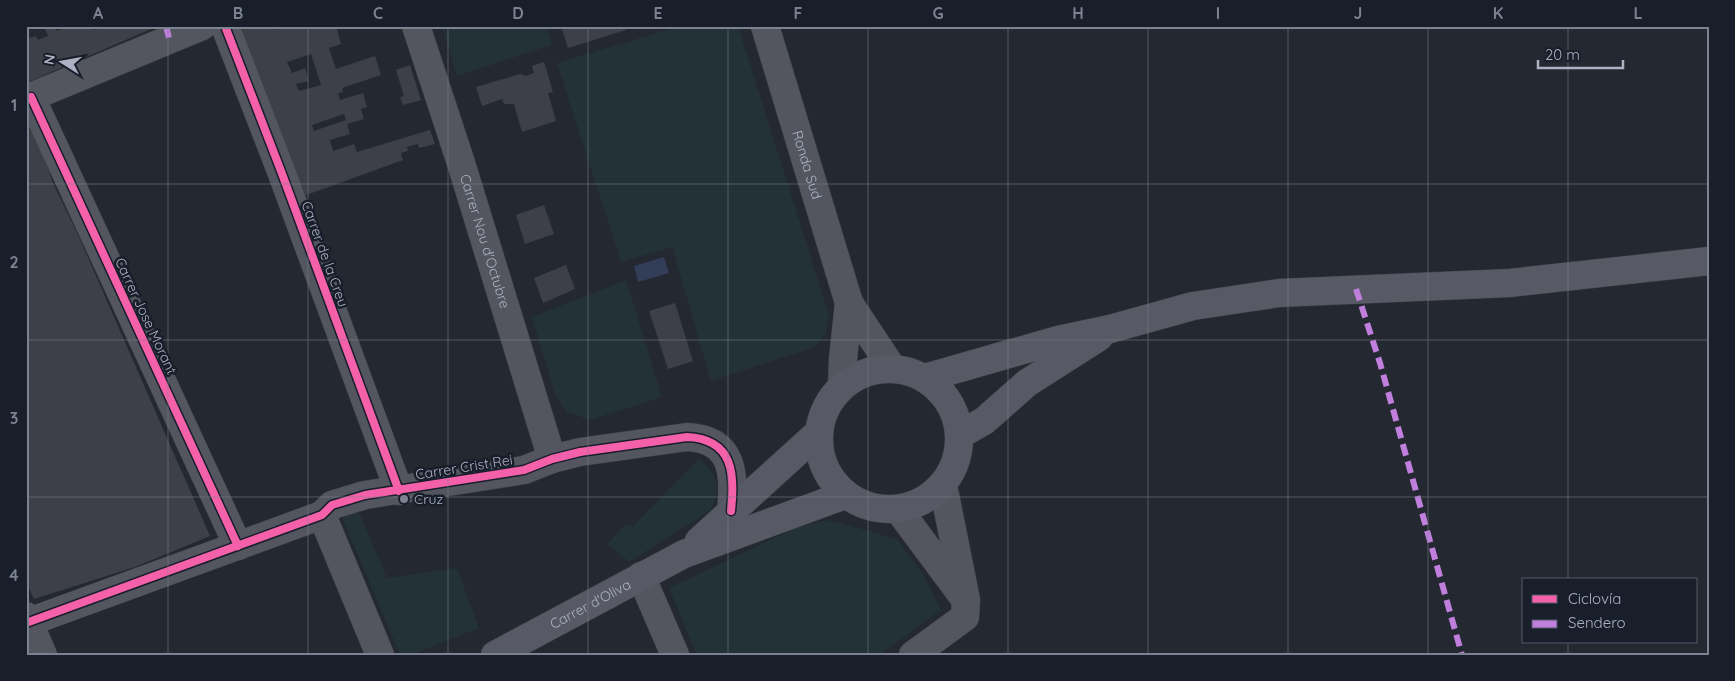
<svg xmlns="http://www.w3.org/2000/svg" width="1735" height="681" viewBox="0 0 1735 681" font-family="Quicksand,sans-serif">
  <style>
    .green { fill: #223236 }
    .water { fill: #323e58 }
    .building { fill: #3d4048; fill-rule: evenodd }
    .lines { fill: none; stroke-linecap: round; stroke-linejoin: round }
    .street-casing { stroke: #404249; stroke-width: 29 }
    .secondary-casing { stroke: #404249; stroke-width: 29 }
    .street { stroke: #53565f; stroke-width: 28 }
    .secondary { stroke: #575a64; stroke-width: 28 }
    .quiet { stroke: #c07fdc; stroke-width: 6; stroke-dasharray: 12 6; stroke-linecap: butt }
    .cycleway-casing { stroke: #181e2a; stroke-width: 11 }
    .cycleway { stroke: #f560ab; stroke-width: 8 }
    .grid { fill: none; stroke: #7c8290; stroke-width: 1; stroke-opacity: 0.55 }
    .poi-dot { fill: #7c8290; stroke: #181e2a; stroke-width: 2 }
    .labels { text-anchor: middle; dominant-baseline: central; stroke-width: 5; stroke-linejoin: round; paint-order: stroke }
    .street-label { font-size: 14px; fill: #acb2c3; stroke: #181e2a }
    .poi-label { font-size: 14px; fill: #acb2c3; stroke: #181e2a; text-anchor: start }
    .neatline { fill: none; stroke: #7c8290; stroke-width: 2 }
    .grid-label { font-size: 16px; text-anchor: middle; font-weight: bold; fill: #7c8290 }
  </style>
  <rect width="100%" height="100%" fill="#242830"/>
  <!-- green -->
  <path class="green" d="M442,26H546L552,45L457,76Z
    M680,26H738L829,315L825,335L815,347L711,381L672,247L621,262L557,63Z
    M626,280L662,397L590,420L567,412L556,397L532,317Z
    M699,459C718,475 722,486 711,510L629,562L607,544L626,524L632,527Z
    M358,509L387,578L457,568L479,628L411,655H400L339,511Z
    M830,520L897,539L925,577L941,610L879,655H697L669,588L799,526Z"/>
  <!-- water -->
  <path class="water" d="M664,257L669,273L638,282L634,266Z"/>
  <!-- building -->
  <path class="building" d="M44,26H55L57,31L67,26H92L94,30L103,26H152L151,29L26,83V33L29,38L36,36L38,40L48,36Z
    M233,26H273L274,30L282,26H336L341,44L329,48L336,69L375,56L381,75L342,88L343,92L338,93L340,100L363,93L367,107L361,109L364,119L347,124L350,134L330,140L333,151L354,144L357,152L430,130L435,144L419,148L418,144L407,147L408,151L401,153L403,160L301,197ZM311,54L321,85L299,91L296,84L309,81L305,68L292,73L287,62ZM344,114L346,120L314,131L312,125Z
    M561,26H624L626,30L568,48Z
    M544,62L553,92L548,93L556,121L522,132L514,104H504L502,99L482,106L476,87L520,74L526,76L534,73L532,66Z
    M410,65L421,100L403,105L400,97L404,96L396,70Z
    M26,123L45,156L52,181L79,237L210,536L135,567L34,599L26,582Z
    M544,205L554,234L525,244L516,215Z
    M566,265L575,289L543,303L534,278Z
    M675,303L693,361L668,369L649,311Z"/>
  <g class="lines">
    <defs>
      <g id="street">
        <path d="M225,26L281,171L399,491"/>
        <path id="s1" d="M416,26L461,163L552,459"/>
        <path id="s2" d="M765,26L849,303L892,368"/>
        <path d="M31,97L238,546"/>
        <path d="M26,99L202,26"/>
        <path d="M842,386L843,359L849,303"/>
        <path d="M898,509L962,595"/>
        <path d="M322,515L380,655"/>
        <path d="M641,576L675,655"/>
        <path d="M26,616L43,655"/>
        <path d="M26,623L322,515L332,505L365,495L524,470L552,459L580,452L687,437C734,439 735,475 731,511"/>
        <path d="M913,655L965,617L966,600L943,485"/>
      </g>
      <g id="secondary">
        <circle cx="889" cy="439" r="70"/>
        <path d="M925,378L1058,340L1110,329L1193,306L1279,293L1510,283L1709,261"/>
        <path d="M959,435L984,421L1027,383L1099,337"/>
        <path d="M699,541L818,433"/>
        <path id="s3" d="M495,655L684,554L845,495"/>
      </g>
    </defs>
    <!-- street casing -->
    <use href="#street" class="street-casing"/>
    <!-- secondary casing -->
    <use href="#secondary" class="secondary-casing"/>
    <!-- street -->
    <use href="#street" class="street"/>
    <!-- secondary -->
    <use href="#secondary" class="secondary"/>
    <!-- quiet -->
    <path class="quiet" d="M166,26L169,38
      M1356,289L1380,363L1462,655"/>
    <defs>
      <path id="cycleway" d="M225,26L281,171L399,491
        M31,97L238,546
        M26,623L322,515L332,505L365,495L524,470L552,459L580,452L687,437C734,439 735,475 731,511"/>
    </defs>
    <!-- cycleway casing -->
    <use href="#cycleway" class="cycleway-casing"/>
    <!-- cycleway -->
    <use href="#cycleway" class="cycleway"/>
  </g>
  <!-- grid -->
  <path class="grid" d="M168,26V655M308,26V655M448,26V655M588,26V655M728,26V655M868,26V655M1008,26V655M1148,26V655M1288,26V655M1428,26V655M1568,26V580M26,184H1709M26,340H1709M26,497H1709M1568,642V655"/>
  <!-- markers -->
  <circle class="poi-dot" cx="404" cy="499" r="5"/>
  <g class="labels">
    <!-- street labels -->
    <g class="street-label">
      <text stroke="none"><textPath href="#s2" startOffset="145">Ronda Sud</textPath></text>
      <text stroke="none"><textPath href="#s1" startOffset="226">Carrer Nou d'Octubre</textPath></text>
      <text transform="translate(325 254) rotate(70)">Carrer de la Creu</text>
      <text transform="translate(146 316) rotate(65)">Carrer Jose Morant</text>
      <text transform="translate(464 467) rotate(-9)">Carrer Crist Rei</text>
      <text stroke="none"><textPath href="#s3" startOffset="108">Carrer d'Oliva</textPath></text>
    </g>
    <!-- poi labels -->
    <g class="poi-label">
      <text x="414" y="499">Cruz</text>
    </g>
  </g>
  <!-- border -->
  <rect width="1735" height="681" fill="none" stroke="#181e2a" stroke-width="55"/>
  <!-- legend -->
  <rect x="1522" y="578" width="175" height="65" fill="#181e2a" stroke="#535967"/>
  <rect x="1532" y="595" width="25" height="8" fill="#f560ab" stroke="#535967"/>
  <text x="1568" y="604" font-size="15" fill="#acb2c3">Ciclovía</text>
  <rect x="1532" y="620" width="25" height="8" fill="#c07fdc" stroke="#535967"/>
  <text x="1568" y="628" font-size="15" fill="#acb2c3">Sendero</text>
  <!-- north arrow -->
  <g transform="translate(62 62) rotate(281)" stroke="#181e2a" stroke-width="4" paint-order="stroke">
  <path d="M0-4L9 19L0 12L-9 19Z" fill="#acb2c3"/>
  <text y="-8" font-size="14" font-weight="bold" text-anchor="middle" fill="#acb2c3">N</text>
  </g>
  <!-- scale -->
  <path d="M1538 60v8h85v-8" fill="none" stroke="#acb2c3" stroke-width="2.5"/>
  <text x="1545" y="60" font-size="15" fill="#acb2c3" stroke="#181e2a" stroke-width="4" paint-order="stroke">20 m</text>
  <rect x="28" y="28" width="1680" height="626" class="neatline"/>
  <g class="grid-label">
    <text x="98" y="19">A</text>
    <text x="238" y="19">B</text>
    <text x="378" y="19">C</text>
    <text x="518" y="19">D</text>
    <text x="658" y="19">E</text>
    <text x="798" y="19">F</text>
    <text x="938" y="19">G</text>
    <text x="1078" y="19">H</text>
    <text x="1218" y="19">I</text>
    <text x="1358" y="19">J</text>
    <text x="1498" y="19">K</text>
    <text x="1638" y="19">L</text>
    <text x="14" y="111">1</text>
    <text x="14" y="268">2</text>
    <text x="14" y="424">3</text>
    <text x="14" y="581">4</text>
  </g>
</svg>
